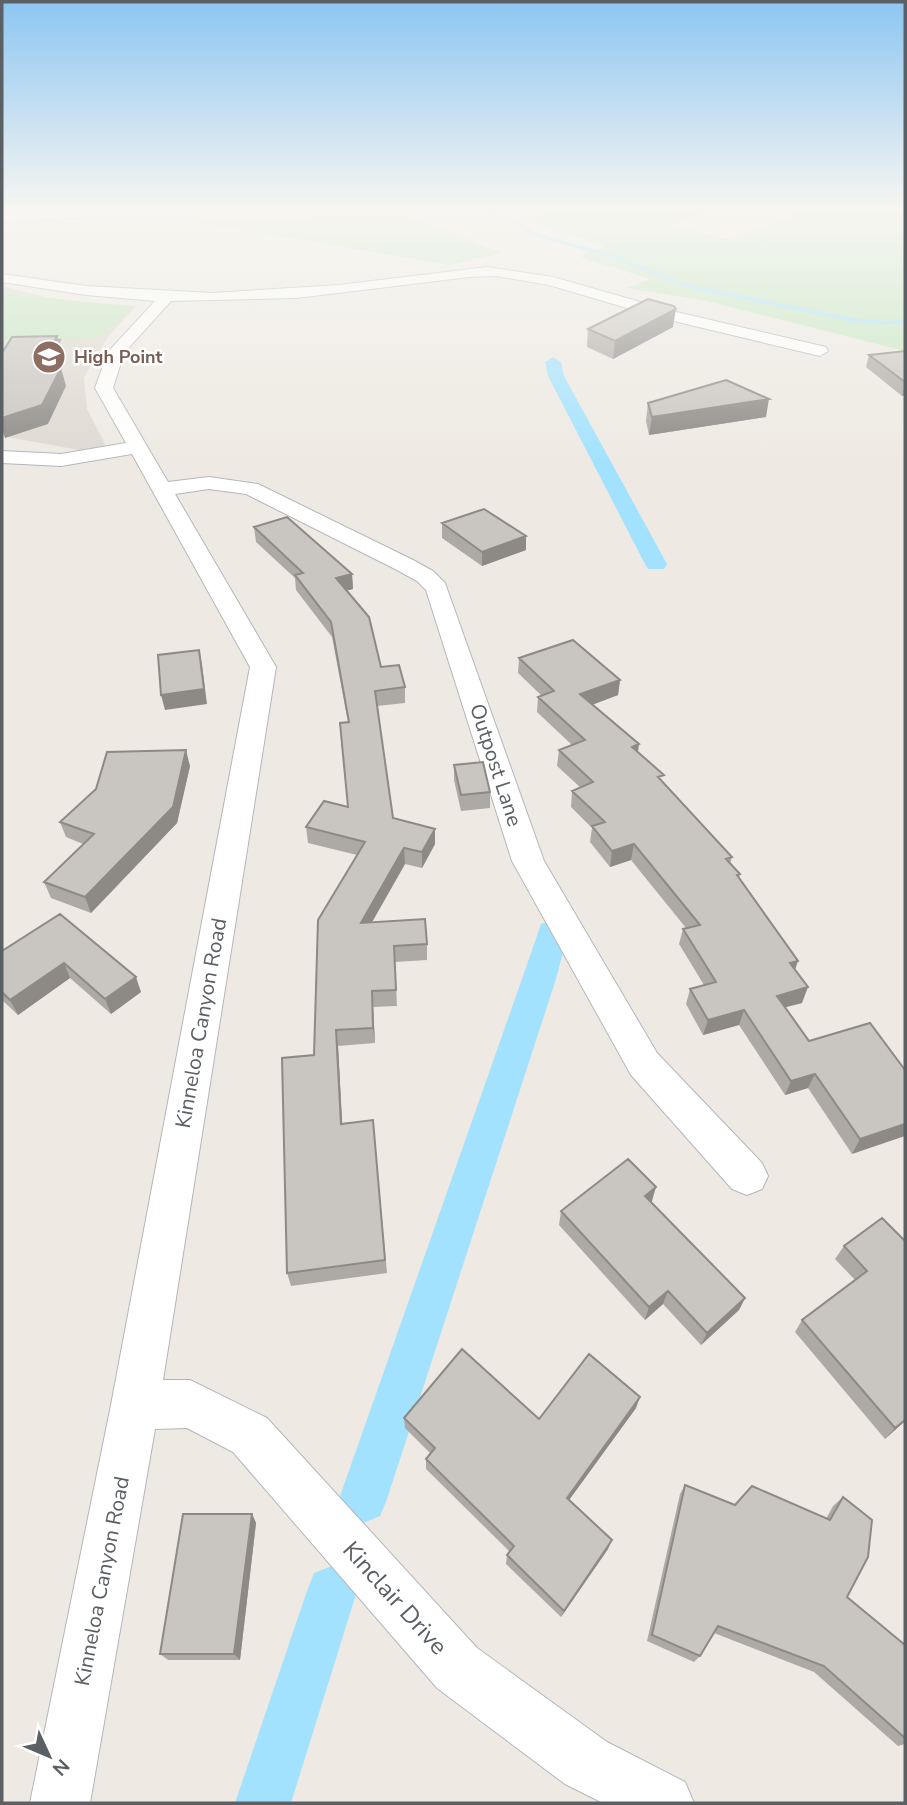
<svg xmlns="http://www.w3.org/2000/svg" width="907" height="1805" viewBox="0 0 907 1805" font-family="'Nunito Sans',sans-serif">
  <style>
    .education { fill: #ded9d1 }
    .green { fill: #c3e6bf }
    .sand { fill: #fbecd1 }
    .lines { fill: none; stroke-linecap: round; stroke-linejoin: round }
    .stream { stroke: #a2e2ff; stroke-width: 3.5 }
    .canal { fill: #a2e2ff; fill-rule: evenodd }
    .street-casing { stroke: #b3b7ba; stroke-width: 2 }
    .secondary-casing { stroke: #b4b9bd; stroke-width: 2 }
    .street { fill: #fff; fill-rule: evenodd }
    .secondary { fill: #fff; fill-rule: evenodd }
    .wall { fill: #ada9a5 }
    .shaded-wall { fill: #8d8a86 }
    .building { fill: #c9c5c0; stroke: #8d8a86; stroke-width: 2 }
    .labels { text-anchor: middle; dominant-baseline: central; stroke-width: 5; stroke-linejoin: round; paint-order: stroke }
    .far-education-label { font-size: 18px; font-weight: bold; fill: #785e54; stroke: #fff; text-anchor: start }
    .street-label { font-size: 21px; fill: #5b6064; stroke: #fff }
    .near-street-label { font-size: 24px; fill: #5b6064; stroke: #fff }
  </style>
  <rect width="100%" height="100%" fill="#eeeae3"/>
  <!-- education -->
  <path class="education" d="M2,286L58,300L136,306L108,337L84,377L87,409L106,446L79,450L2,436Z"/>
  <!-- green -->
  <path class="green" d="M541,211H905V351L702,300L627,288L650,279L580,257L605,246L533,222L543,213Z
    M406,215L501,253L449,265L179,219Z
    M2,293L134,307L106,332L94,338L2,340Z"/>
  <!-- sand -->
  <path class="sand" d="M710,211H803L731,240L671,226Z"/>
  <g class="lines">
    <!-- stream -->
    <path class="stream" d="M483,211L510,219L533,234L612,256L687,286L853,320L887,323L905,321"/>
    <!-- canal -->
    <path class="canal" d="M553,357L561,362L564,376L667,564L664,569H648L645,564L548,376L545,362Z
      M552,921L563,924L568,933L556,979L387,1499L380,1516L363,1523L346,1516L339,1499L522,979L541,924Z
      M332,1566L350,1573L357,1591L291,1803H235L307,1591L314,1573Z"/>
    <defs>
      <path id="street" d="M487,267L553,277L672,311L826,347L828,351L820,356L661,318L549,285L496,276L469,277L297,298L171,301L124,353L113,388L168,482L209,477L258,484L413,560L433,571L445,583L544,861L657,1053L762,1163L768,1176L762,1189L747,1195L732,1189L631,1075L512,861L426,590L417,581L397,570L246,494L209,489L175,494L276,667L163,1380H190L267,1418L477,1648L607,1742L685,1782L694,1803H603L565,1784L437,1688L233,1452L187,1428L155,1429L90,1803H30L111,1405L250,667L132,454L61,466L2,463V451L61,454L126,443L95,388L108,352L155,301L86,295L2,282V274L86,286L212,293L339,285Z"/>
      <path id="secondary" d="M42,211H245L238,215L87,217L2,222V214Z"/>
    </defs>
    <!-- street casing -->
    <use href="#street" class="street-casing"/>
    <!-- secondary casing -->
    <use href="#secondary" class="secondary-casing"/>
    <!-- street -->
    <use href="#street" class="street"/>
    <!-- secondary -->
    <use href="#secondary" class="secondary"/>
  </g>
  <!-- wall -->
  <path class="wall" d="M673,327L613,359L587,347L588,329Z
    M905,351V395L902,396L866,367L869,355Z
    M648,403L766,417L649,435L646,421Z
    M442,523L526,550L482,566L442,538Z
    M254,527L352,574L353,589L347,590L381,667L405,687V703L377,706L393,818L435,829V844L422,868L405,864L372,922L427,944V960L395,962L397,1006L373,1007L375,1043L338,1046L342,1124L373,1120L387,1273L291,1286L287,1273L314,1055L357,855L308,843L306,827L348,807V722L332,637L296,590L295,578L256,542Z
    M519,658L620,680L618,695L592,705L638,752L663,782L732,857L730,864L740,874L739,877L795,969L802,1003L785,1007L809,1041L905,1070L852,1154L808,1088L785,1095L739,1025L703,1035L686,1004L690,989L704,985L679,944L683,929L686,928L631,860L610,867L590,842L592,828L571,807L572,791L581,788L557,766L559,750L572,745L537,712L538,697L542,696L518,673Z
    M454,765L490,792V808L461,811L454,780Z
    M190,766L177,823L91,913L51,898L44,882L83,844L66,837L60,822Z
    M60,914L141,992L111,1014L70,978L18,1015L2,1000V951Z
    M652,1201L651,1202L745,1298L739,1310L701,1345L663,1304L645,1320L559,1225L561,1211Z
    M905,1241V1421L885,1439L795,1332L802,1320L855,1280L835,1259L844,1246Z
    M636,1408L569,1500L608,1549L561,1617L506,1564L507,1555L510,1552L426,1469V1459L430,1453L405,1428L404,1418L539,1419Z
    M685,1485L735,1505L826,1519L833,1506L843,1497L847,1597L905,1645V1744L898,1746L814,1672L714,1633L700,1656L694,1662L647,1641L680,1494Z
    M252,1514L256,1523L240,1660H168L160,1654Z"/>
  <!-- shaded-wall -->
  <path class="shaded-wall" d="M676,309L673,327L613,359L615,341Z
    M57,336L64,358L50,387L45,368Z
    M61,368L66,386L48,424L5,438L2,429V418Z
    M905,384V395L902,396Z
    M769,399L766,417L649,435L652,417Z
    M526,536V550L482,566V552Z
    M352,574L353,589L338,593L336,578Z
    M199,650L202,665L207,704L165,710L161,695Z
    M620,680L618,695L578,710L580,694Z
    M639,744L637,760L632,747Z
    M186,750L190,766L177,823L91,913L85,897Z
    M435,829V844L422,868V852Z
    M634,844L631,860L610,867L612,851Z
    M404,848L405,864L363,938L361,923Z
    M798,961L793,976L790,963Z
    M64,963L70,978L18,1015L10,1000Z
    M136,977L141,992L111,1014L105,999Z
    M808,987L802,1003L771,1011L777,996Z
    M372,991L373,1007L375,1043L373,1028Z
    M744,1010L739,1025L703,1035L708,1020Z
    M336,1030L338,1046L343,1138L341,1124Z
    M815,1074L808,1088L785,1095L791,1081Z
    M905,1124V1136L852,1154L860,1139Z
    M656,1187L652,1201L641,1210L645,1196Z
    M668,1291L663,1304L645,1320L649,1307Z
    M745,1298L739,1310L701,1345L707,1333Z
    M640,1397L636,1408L564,1507L567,1498Z
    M905,1420V1421L885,1439L895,1428Z
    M252,1514L256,1523L240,1660L234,1654Z
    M612,1540L608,1549L561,1617L564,1611Z"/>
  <!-- building -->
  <path class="building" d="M648,299L674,306L676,309L615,341L588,329Z
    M57,336L55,340H60L45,368H61L42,405L2,418V353L12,337Z
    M905,352V382L869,355L905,351Z
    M726,380L769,399L652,417L648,403Z
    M484,509L526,536L482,552L442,523Z
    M287,517L352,574L336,578L369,617L381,667L399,665L405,687L375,691L393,818L435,829L422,852L404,848L361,923L425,919L427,944L394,946L396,990L372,991L373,1028L336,1030L341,1124L373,1120L385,1260L287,1273L282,1058L314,1055L318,920L365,842L306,827L324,801L348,807L340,723L349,722L331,622L295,575L303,573L254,527Z
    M573,640L620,680L580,694L639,744L632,747L664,775L658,777L732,857L726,859L740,874L737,875L798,961L790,963L808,987L777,996L809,1041L870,1023L905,1070V1124L860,1139L815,1074L791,1081L744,1010L708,1020L690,989L716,982L683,929L700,925L634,844L612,851L592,826L605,822L572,791L593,782L559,750L585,740L538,697L554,691L519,658Z
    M199,650L204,689L161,695L158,655Z
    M186,750L173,807L85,897L44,882L94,834L60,822L96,789L107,752Z
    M483,762L490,792L461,795L454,765Z
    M60,914L136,977L105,999L64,963L10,1000L2,992V951Z
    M628,1159L656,1187L645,1196L745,1298L707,1333L668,1291L649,1307L561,1211Z
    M882,1218L905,1241V1420L895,1428L802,1320L867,1271L844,1246Z
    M462,1349L539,1419L589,1354L640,1397L567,1498L612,1540L564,1611L507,1555L514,1546L426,1459L435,1448L404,1418Z
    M685,1485L735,1505L752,1486L830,1520L843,1497L872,1520L868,1557L847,1597L905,1645V1738L824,1666L718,1626L700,1656L652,1635Z
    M183,1514H252L234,1654H160Z"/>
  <!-- sky -->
  <linearGradient id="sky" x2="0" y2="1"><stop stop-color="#8cc6f1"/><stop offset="0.45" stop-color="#f7f6f2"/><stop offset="1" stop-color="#f7f6f2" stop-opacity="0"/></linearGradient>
  <rect width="907" height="464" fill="url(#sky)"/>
  <!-- icons -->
  <defs>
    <symbol id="school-disc" viewBox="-11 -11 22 22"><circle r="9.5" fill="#8d6e63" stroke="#fff"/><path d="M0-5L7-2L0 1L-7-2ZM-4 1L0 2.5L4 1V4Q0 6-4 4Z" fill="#fff"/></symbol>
  </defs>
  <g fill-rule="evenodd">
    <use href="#school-disc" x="30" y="338" width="38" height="38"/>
  </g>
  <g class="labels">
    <!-- far-education labels -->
    <g class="far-education-label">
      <text x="74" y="357">High Point</text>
    </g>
    <!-- street labels -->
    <g class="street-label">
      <text transform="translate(496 765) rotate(72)">Outpost Lane</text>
      <text transform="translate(201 1023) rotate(-80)">Kinneloa Canyon Road</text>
      <text transform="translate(102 1581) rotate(-79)">Kinneloa Canyon Road</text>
    </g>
    <!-- near-street labels -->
    <g class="near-street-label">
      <text transform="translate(395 1598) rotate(48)">Kinclair Drive</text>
    </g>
  </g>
  <!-- border -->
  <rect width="907" height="1805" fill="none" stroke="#5b6064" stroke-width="7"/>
  <!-- north arrow -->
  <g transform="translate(49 1756) rotate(134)" stroke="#ffffff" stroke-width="5" paint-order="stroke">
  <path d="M0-5L12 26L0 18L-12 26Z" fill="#5b6064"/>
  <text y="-10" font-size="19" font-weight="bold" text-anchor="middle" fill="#5b6064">N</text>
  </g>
</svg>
